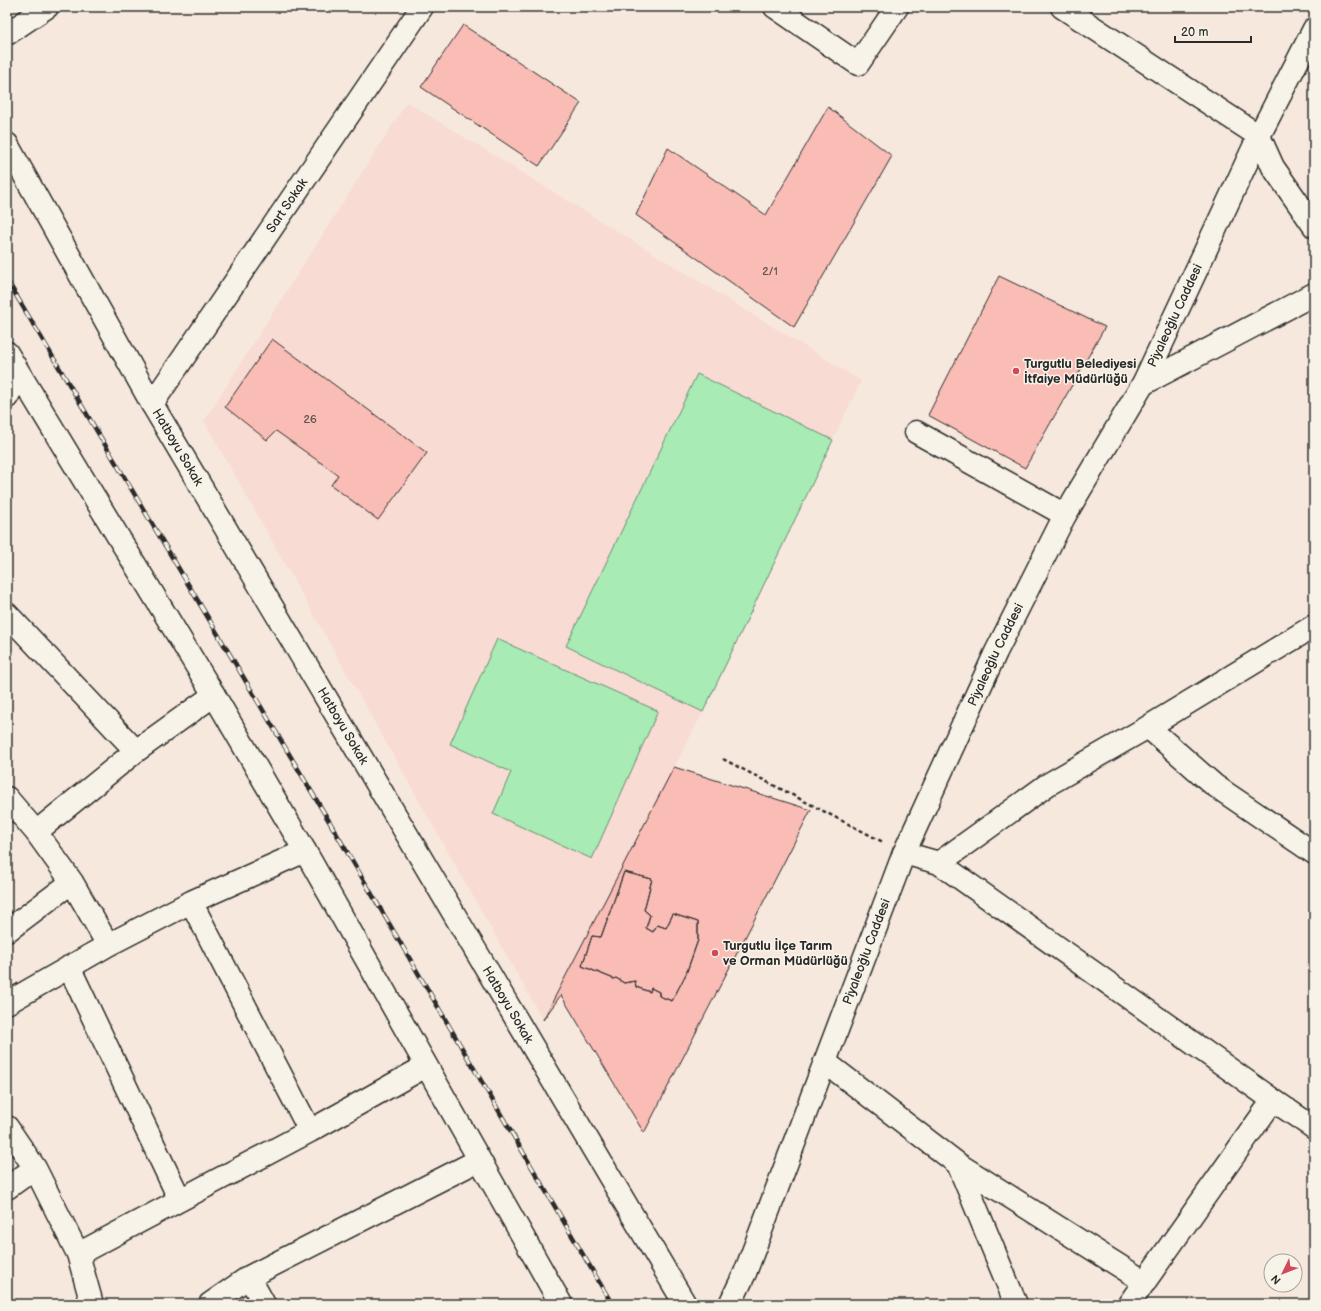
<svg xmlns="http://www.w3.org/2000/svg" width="1321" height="1311" viewBox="0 0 1321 1311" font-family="'Balsamiq Sans',sans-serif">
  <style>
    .built { fill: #f8dbd2 }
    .grass { fill: #a8ebb5; stroke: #6a8b70 }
    .building { fill: #f9bdb6; stroke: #2b2b2b; fill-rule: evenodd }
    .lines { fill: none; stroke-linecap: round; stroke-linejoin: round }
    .minor-casing { stroke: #2b2b2b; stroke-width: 25 }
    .tertiary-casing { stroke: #2b2b2b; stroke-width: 25 }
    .path { stroke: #2b2b2b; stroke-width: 2.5; stroke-dasharray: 4 3; stroke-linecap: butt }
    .minor { stroke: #f7f3e8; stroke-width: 22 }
    .tertiary { stroke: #f7f3e8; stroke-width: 22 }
    .rail-casing { stroke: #2b2b2b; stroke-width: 4.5 }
    .rail { stroke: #f7f3e8; stroke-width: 3; stroke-dasharray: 9; stroke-linecap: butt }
    .poi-dot { fill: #d1495b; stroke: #f7f3e8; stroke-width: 1.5 }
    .labels { text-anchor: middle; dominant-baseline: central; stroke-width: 3; stroke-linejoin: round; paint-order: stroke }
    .number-label { font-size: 11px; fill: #5e504e }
    .street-label { font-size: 13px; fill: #2b2b2b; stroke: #f7f3e8 }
    .poi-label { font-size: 13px; font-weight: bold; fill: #2b2b2b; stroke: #f7f3e8; text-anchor: start }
  </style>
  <rect width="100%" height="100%" fill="#f7e8de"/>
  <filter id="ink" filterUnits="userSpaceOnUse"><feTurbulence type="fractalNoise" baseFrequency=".025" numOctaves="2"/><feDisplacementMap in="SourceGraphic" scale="8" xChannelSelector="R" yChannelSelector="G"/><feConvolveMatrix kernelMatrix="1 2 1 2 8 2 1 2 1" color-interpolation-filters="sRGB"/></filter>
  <g filter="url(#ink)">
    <!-- built -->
    <path class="built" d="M407,102L861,381L703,712L543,1020L204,421Z"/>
    <!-- grass -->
    <path class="grass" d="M697,374L833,440L703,712L566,646Z
      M497,639L658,711L592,859L493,814L511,772L450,744Z"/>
    <!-- building -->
    <path class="building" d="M463,25L581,103L539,166L421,87Z
      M828,107L892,156L794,327L636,215L668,148L766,215Z
      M999,276L1105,327L1025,468L928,415Z
      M272,339L427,453L378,520L331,485L338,475L276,431L267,440L225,407Z
      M674,767L811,810L644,1133L561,995L543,1020ZM624,872L652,879L644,910L650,915L646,928L653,932L657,925L666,928L673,914L698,922V940L686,974L672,1001L659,996V992L651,988L650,992L636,987L635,981L624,983L616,978L614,979L582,966L592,936L601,937Z
      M624,872L652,879L644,910L650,915L646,928L653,932L657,925L666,928L673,914L698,922V940L686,974L672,1001L659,996V992L651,988L650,992L636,987L635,981L624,983L616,978L614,979L582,966L592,936L601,937Z"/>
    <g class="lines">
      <defs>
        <path id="minor" d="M775,7L858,64L897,7
          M1062,7L1259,136L1273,167L1314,226
          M7,34L47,7
          M1143,384L1314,294
          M7,397L19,375
          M916,432L1065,515
          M7,614L136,751
          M1314,626L1148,727L1214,785L1314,853
          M7,798L36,832L72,882L108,945
          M36,832L136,751L214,695
          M904,853L939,863L1273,1100L1314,1128
          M939,863L1047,785L1148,727
          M191,902L310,1131
          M7,931L72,882
          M69,967L180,1200
          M7,1003L108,945L191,902L305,851
          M825,1062L958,1164L1145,1282
          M7,1127L35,1168L78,1254L92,1304
          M958,1164L1016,1304
          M7,1188L35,1168
          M78,1254L310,1131L426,1066
          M249,1277L264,1304
          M210,1304L249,1277L479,1160
          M1129,1304L1273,1100"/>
        <g id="tertiary">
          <path id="s1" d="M7,144L152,404L685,1304"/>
          <path d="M7,353L214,695L305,851L561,1304"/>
          <path id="s2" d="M152,404L422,7"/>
          <path id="s3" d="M730,1304L745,1273L904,853L996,652L1065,515L1143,384L1259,136L1314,29"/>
        </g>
      </defs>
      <!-- minor casing -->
      <use href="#minor" class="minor-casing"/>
      <!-- tertiary casing -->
      <use href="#tertiary" class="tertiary-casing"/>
      <!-- path -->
      <path class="path" d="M723,759L883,842"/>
      <!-- minor -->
      <use href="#minor" class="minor"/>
      <!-- tertiary -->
      <use href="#tertiary" class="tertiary"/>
      <defs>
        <path id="rail" d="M7,280L329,821L612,1304"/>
      </defs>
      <!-- rail casing -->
      <use href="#rail" class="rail-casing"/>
      <!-- rail -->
      <use href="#rail" class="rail"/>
    </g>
  </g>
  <!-- markers -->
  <g class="poi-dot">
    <circle cx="1016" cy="371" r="4"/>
    <circle cx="715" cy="953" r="4"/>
  </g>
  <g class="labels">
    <!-- number labels -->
    <g class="number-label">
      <text x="770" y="271">2/1</text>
      <text x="310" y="419">26</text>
    </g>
    <!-- street labels -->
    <g class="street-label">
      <text stroke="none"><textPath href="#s2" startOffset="240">Sart Sokak</textPath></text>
      <text stroke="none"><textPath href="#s3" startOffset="1086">Piyaleoğlu Caddesi</textPath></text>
      <text stroke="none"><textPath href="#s1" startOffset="348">Hatboyu Sokak</textPath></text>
      <text stroke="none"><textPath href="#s3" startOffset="702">Piyaleoğlu Caddesi</textPath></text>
      <text stroke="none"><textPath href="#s1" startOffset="672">Hatboyu Sokak</textPath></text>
      <text stroke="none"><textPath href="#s3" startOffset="378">Piyaleoğlu Caddesi</textPath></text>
      <text stroke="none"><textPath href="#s1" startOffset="996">Hatboyu Sokak</textPath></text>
    </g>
    <!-- poi labels -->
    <g class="poi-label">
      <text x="1024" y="364">Turgutlu Belediyesi<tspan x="1024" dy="15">İtfaiye Müdürlüğü</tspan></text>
      <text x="723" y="946">Turgutlu İlçe Tarım<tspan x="723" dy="15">ve Orman Müdürlüğü</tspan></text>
    </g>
  </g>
  <!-- margin -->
  <rect width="1321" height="1311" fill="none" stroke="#f7f3e8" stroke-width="24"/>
  <rect x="12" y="12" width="1297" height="1287" fill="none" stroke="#2b2b2b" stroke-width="1.5" filter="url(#ink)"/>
  <!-- north arrow -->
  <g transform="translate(1283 1273) rotate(227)"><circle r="19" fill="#f7f3e8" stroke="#a5a39c"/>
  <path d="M0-3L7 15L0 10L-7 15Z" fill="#d1495b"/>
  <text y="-6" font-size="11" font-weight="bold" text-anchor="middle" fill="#2b2b2b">N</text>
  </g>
  <!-- scale -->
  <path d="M1175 36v6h76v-6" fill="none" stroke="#2b2b2b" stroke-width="2"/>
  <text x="1181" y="36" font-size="12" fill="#2b2b2b" stroke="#f7f3e8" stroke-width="3" paint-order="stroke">20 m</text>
</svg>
